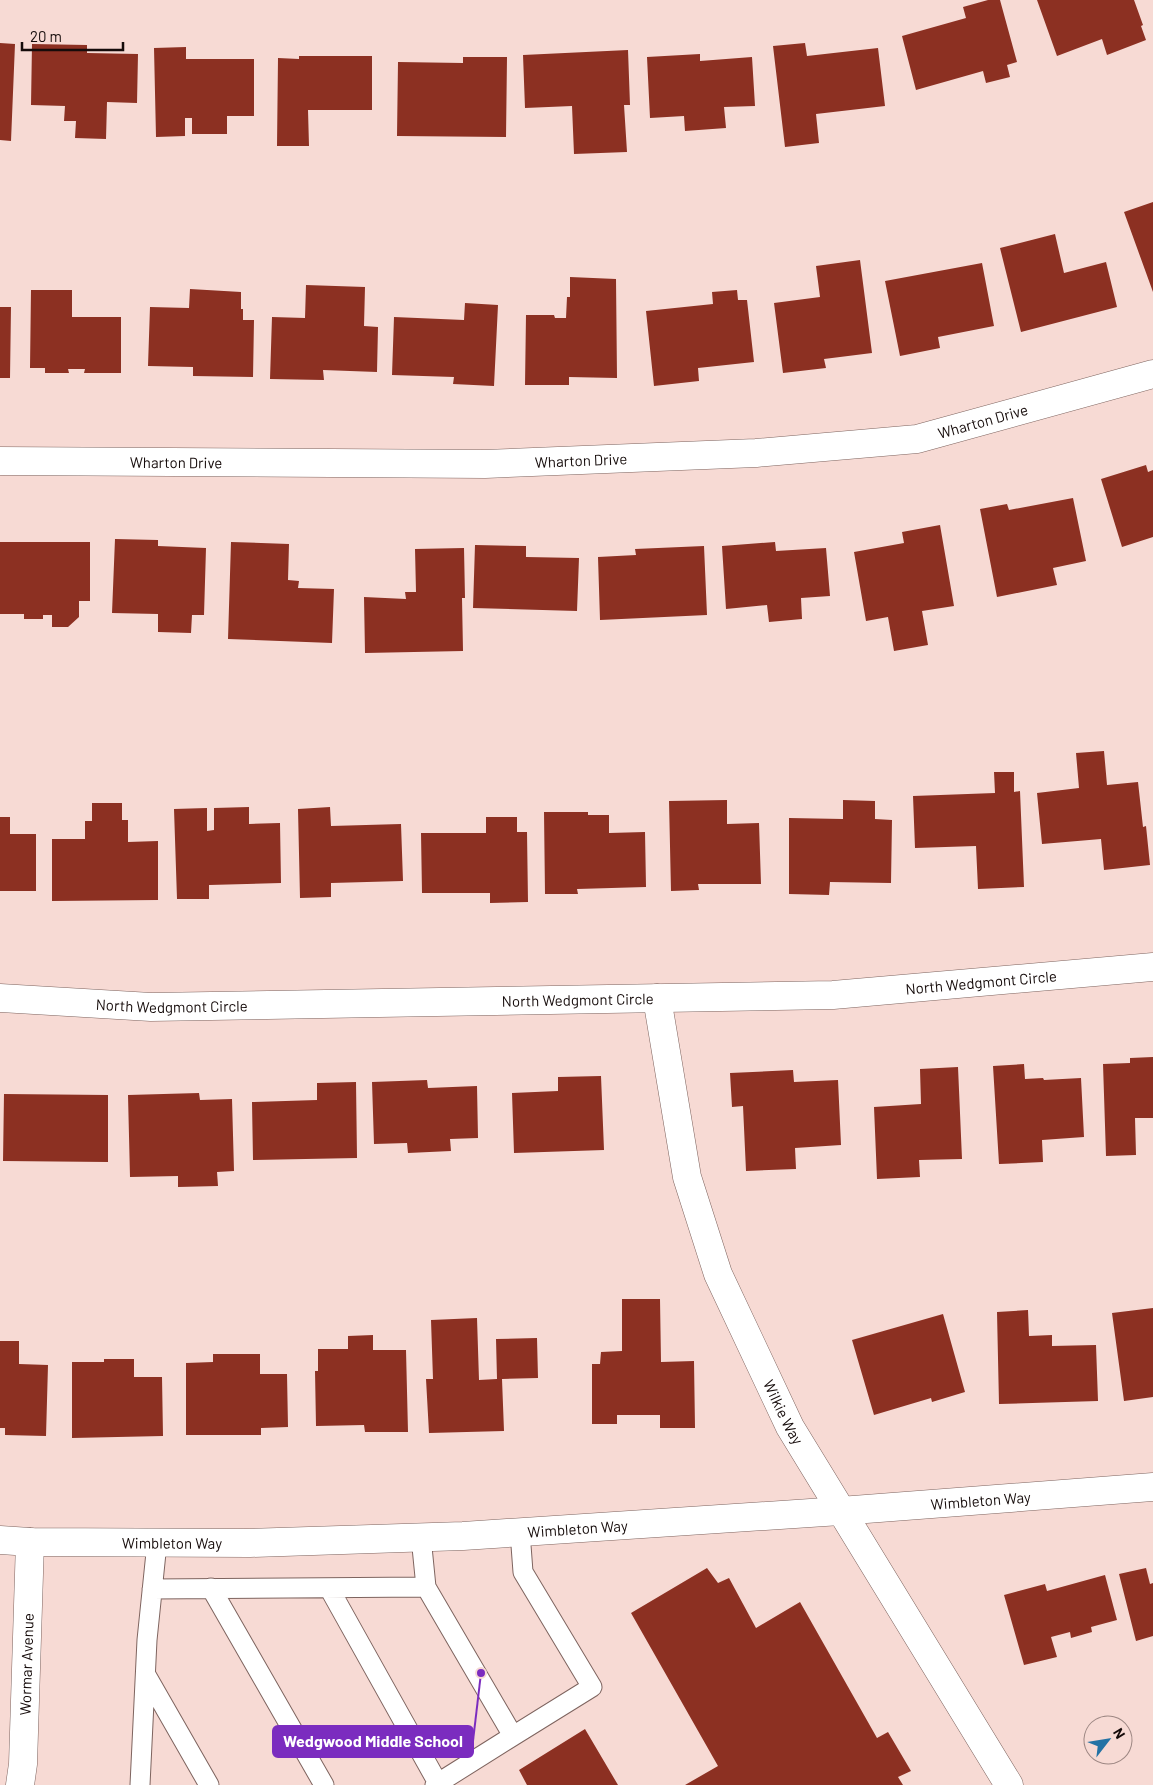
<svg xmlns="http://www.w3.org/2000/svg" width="1153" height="1785" viewBox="0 0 1153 1785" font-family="Barlow,sans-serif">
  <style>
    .building { fill: #8c3022 }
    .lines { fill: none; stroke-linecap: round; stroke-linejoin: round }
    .service-casing { stroke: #7e645f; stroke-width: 21 }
    .minor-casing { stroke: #7e645f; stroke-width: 29 }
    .tertiary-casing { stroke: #7e645f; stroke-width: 29 }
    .service { stroke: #fff; stroke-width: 19 }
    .minor { stroke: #fff; stroke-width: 28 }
    .tertiary { stroke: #fff; stroke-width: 28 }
    .labels { text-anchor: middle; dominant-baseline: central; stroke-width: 5; stroke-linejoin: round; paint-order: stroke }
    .street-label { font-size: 15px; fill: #150b0a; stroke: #f7dad4 }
    .leader { fill: none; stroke: #7b2cbf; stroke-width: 2 }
    .callout-dot { fill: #7b2cbf; stroke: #f7dad4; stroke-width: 2 }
    .callout { fill: #7b2cbf; stroke: #7b2cbf; stroke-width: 2 }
    .callout-label { font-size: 16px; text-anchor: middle; font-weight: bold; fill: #fff }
  </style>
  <rect width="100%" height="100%" fill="#f7dad4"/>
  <!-- building -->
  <path class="building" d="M988,0H1000L1017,62L1007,65L1010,77L986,83L983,71L916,90L902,36L966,18L963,7Z
    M1037,0H1134L1143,25L1141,26L1146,40L1107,55L1102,39L1057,56Z
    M0,43L15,44L11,141L0,140Z
    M805,43L807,56L878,48L885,106L816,114L819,143L785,147L773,46Z
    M32,44L87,45V53L138,54L137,103L107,102L106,139L75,138L76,121H64L65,106L31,105Z
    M186,47V59H254V116H227V134H192V118H185V136L156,137L154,48Z
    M628,50L630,105H624L627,152L574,154L572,106L525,108L523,55Z
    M700,54V61L752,57L755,106L724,107L726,128L685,131L684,116L650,118L647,57Z
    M299,56H372V110H308L309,146H277L278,58L299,59Z
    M463,57H507L506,137L397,136L398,62L463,63Z
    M1153,202V292L1124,212Z
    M1055,234L1064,273L1106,262L1117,307L1021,332L1000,248Z
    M860,260L872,353L824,359L826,368L783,373L774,303L820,297L816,266Z
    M982,263L994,326L938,337L940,348L900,356L885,281Z
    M570,277L616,279L617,378L569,377V385H525L526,315H554L555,318H566L567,297H570Z
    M306,285L365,287L364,326L378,327L377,372L323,370L324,380L270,379L272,317L305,318Z
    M190,289L241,292V309H243V320H254L253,377L193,376V367L148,366L150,307L189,308Z
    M31,290H72V317H121V373H84L85,369H68L69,373H45V368H30Z
    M737,290L738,300H747L754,362L698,368L699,381L654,386L646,311L713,304L712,292Z
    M465,303L498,305L494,386L453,384L454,377L392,375L394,317L464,320Z
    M0,307H11L10,378H0Z
    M1146,465L1148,472L1153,470V537L1122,547L1101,479Z
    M1073,498L1086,561L1053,568L1057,585L997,597L980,509L1007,504L1009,510Z
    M940,525L954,606L922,611L928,645L894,651L888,617L866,621L854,552L904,543L902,532Z
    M115,539L158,540V546L206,548L204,615H192L191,633L158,632V614L112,613Z
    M0,542H90V601H79V617L68,627H52V615H43V619H24V614H0Z
    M231,542L289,544L288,580L299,581L298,588L334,589L332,643L228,639Z
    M775,542L776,551L826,548L830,596L801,598L802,619L769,622L767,605L726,609L722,546Z
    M475,545L526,546V557L579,558L577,611L473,608Z
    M704,546L707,615L600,620L598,557L636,555L635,549Z
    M464,548L465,598H462L463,651L365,653L364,597L406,599L405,592H416L415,549Z
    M1104,751L1107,785L1138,782L1143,827L1146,826L1150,865L1104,870L1101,839L1042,844L1037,793L1079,788L1076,753Z
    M994,772H1014V792L1020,791L1024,887L978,889L976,846L915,848L913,796L995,793Z
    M727,800V824L759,823L761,884H698L699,890L671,891L669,801Z
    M843,800L875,801V819L892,820L891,883L830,882L829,895L789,894V818L843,819Z
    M92,803H122V820H128V842L158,841V900L52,901V839H85V821H92Z
    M249,807V824L280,823L281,883L209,885V899H177L174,809L207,808V831L214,830V808Z
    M330,807L331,826L401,824L403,881L331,883V897L300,898L298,809Z
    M544,812H588V815H609V833L645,832L646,887L577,889L578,894H545Z
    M0,817H10V834H36V891H0Z
    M486,817H517V832H527L528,902L490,903V893H422L421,833H486Z
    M1153,1057V1118H1135L1136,1155L1106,1156L1103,1064L1130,1063V1058Z
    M1024,1064L1025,1079L1043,1078L1044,1080L1081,1078L1084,1137L1042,1140L1043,1162L999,1164L993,1066Z
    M958,1067L962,1159L919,1160L920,1177L877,1179L874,1107L921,1104L920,1069Z
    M793,1070L794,1082L838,1080L841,1145L795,1148L796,1169L746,1171L743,1106L732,1107L730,1073Z
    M601,1076L604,1150L514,1153L512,1093L558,1091V1077Z
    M427,1080L428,1088L477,1086L478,1138L450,1139L451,1151L408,1153L407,1143L374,1144L372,1082Z
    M356,1082L357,1158L253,1160L252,1102L317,1100V1083Z
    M199,1093L200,1100L232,1099L234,1171L217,1172L218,1186L178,1187V1176L130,1177L128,1095Z
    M4,1094L108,1095V1162L3,1161Z
    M622,1299H660L661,1362L694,1361L695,1428H660V1415H617V1424H592V1364H600L601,1352L622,1351Z
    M1153,1308V1397L1124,1401L1112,1313Z
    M1028,1310L1029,1336L1052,1335V1346L1096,1345L1098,1401L999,1404L997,1312Z
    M943,1314L965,1392L932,1402L931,1398L874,1415L852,1340Z
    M477,1318L479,1380L497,1379L496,1339L537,1338L538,1378L502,1379L504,1431L429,1433L426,1379H433L431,1320Z
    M373,1335V1350H406L408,1432H365L364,1425L316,1426L315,1371H318V1349H348V1336Z
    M0,1341H19V1364L48,1365L46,1436L5,1435V1428H0Z
    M213,1354H260V1374H287L288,1427L261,1428V1435H186V1363L213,1362Z
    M104,1359H134V1377H162L163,1436L72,1438V1362H104Z
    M707,1568L718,1583L729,1578L756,1628L800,1602L877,1738L888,1732L911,1771L898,1777L903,1785H685L718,1766L631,1613Z
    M1146,1568L1150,1584L1153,1583V1636L1136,1641L1119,1574Z
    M1105,1575L1117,1620L1091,1627L1092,1632L1071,1638L1070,1632L1051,1637L1057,1657L1024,1665L1004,1595L1045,1584L1047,1591Z
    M585,1729L618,1785H527L519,1770Z"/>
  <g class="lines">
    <defs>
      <path id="service" d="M426,1587L513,1736L435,1785
        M211,1588L324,1785
        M329,1588L439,1785
        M152,1589L426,1587L421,1537
        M146,1675L209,1785
        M513,1736L592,1687L523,1572L520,1532
        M140,1785L147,1640L157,1543"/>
      <g id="minor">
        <path id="s1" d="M0,461L485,464L756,453L917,439L1153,374"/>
        <path id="s2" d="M657,998L687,1177L718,1274L790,1427L1009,1785"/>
        <path id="s3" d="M0,1540L30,1542L250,1543L463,1536L840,1511L1153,1487"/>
        <path id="s4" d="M20,1785L23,1764L30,1542"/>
      </g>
      <g id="tertiary">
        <path id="s5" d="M0,998L151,1007L833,995L1153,967"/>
      </g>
    </defs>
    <!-- service casing -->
    <use href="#service" class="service-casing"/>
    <!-- minor casing -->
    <use href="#minor" class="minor-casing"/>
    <!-- tertiary casing -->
    <use href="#tertiary" class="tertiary-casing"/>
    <!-- service -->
    <use href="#service" class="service"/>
    <!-- minor -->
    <use href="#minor" class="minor"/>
    <!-- tertiary -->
    <use href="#tertiary" class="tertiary"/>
  </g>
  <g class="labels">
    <!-- street labels -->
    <g class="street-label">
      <text stroke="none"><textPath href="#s1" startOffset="986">Wharton Drive</textPath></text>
      <text stroke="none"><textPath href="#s1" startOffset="581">Wharton Drive</textPath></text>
      <text stroke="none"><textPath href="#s1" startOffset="176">Wharton Drive</textPath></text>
      <text stroke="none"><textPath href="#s5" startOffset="982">North Wedgmont Circle</textPath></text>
      <text stroke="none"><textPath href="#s5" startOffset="578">North Wedgmont Circle</textPath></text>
      <text stroke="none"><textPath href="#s5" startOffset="172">North Wedgmont Circle</textPath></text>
      <text stroke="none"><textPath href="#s2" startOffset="436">Wilkie Way</textPath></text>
      <text stroke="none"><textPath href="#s3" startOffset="982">Wimbleton Way</textPath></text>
      <text stroke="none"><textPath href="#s3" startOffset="578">Wimbleton Way</textPath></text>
      <text stroke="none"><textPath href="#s3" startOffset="172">Wimbleton Way</textPath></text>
      <text stroke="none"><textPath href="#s4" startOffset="121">Wormar Avenue</textPath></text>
    </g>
  </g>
  <!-- callouts -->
  <path class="leader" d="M481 1673L473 1741"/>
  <circle class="callout-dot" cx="481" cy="1673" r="5"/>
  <rect class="callout" x="273" y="1726" width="200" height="31" rx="5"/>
  <g class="callout-label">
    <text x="373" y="1747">Wedgwood Middle School</text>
  </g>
  <!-- north arrow -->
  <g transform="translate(1108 1740) rotate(59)"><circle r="24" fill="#f7dad4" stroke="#9d8783"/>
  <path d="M0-4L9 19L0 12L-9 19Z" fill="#2473a5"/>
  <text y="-8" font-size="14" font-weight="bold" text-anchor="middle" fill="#150b0a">N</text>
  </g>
  <!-- scale -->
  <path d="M22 42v8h101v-8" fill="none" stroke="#150b0a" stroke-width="2.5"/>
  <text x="30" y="42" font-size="15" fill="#150b0a" stroke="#f7dad4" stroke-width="4" paint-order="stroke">20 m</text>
</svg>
